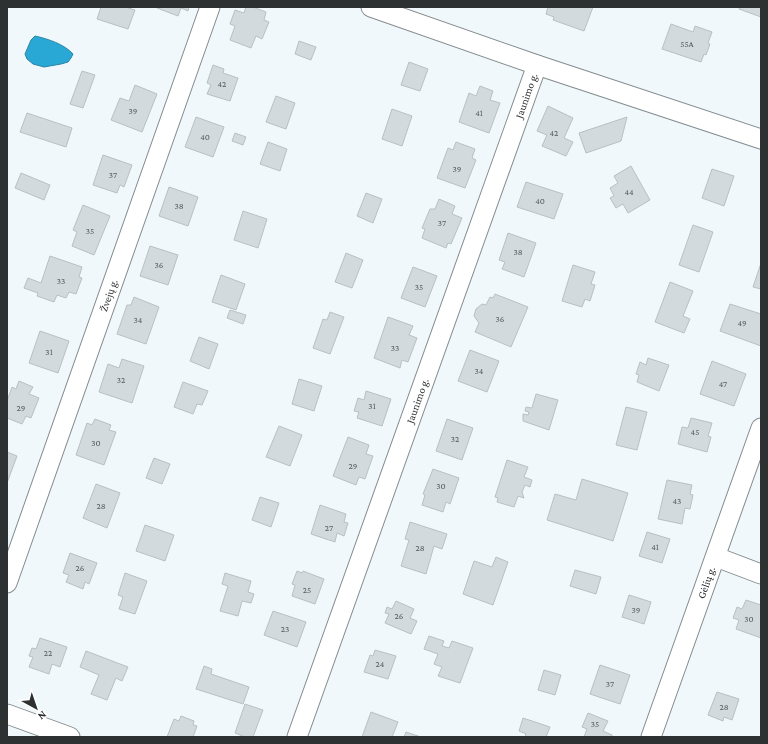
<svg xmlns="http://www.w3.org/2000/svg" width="768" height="744" viewBox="0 0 768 744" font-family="'Crimson Pro',serif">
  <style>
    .water { fill: #2aa8d5; stroke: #2b84a4 }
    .building { fill: #d3dade; stroke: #b9c0c4 }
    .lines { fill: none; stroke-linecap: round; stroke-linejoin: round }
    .minor-casing { stroke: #858c8f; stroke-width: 21 }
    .minor { stroke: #fff; stroke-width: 19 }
    .labels { text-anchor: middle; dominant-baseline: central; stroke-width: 3; stroke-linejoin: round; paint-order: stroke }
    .number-label { font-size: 9px; fill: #575b5d }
    .street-label { font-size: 11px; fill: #2e3132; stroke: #fff }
  </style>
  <rect width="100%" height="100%" fill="#f1f8fb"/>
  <!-- water -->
  <path class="water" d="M35,36C48,39 64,44 73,54L71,58L68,62L61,64L44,67L33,64L27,59L25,54L31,40Z"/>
  <!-- building -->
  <path class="building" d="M101,7H125L135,10L128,29L97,19Z
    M157,7H189L188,11L181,8L178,16L157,8Z
    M246,7H253L266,12L264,20L269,22L262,39L256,36L251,48L230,40L235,26L230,24L235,10L244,13Z
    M548,7H593L584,31L553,20L554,17L546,14Z
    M740,7H761V17L739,9Z
    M671,24L693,32L695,26L712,32L708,43L710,44L706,55L704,54L701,62L662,49Z
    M299,41L316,47L311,60L295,54Z
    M409,62L428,69L420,91L401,85Z
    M213,65L224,69L223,73L238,78L230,101L207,94L211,85L207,83Z
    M82,71L95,75L83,108L70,104Z
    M135,85L157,94L142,132L111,120L120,98L129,101Z
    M480,86L493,91L490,100L500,103L489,133L459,122L469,93L476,96Z
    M276,96L295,103L286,129L266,122Z
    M548,106L573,118L564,138L573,142L566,156L542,146L547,135L537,131Z
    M392,109L412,116L402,146L382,139Z
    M27,113L72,128L66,147L20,132Z
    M196,117L224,127L213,157L185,147Z
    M627,117L621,141L586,153L579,133Z
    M235,133L246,137L243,145L232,141Z
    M268,142L287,149L280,171L260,164Z
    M456,142L475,149L472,158L476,160L465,188L437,178L448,148L453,150Z
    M103,155L132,165L124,187L120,185L117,193L93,185Z
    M631,166L650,200L628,213L623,204L616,208L610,198L614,196L610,188L618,183L614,176Z
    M712,169L734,176L724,206L702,198Z
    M21,173L50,185L44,200L15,188Z
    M526,182L563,194L554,219L517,207Z
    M169,187L198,197L188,226L159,216Z
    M366,193L382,199L373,223L357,216Z
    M439,199L455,206L452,214L462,218L451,244L448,243L446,248L422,238L425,229L422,228L430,209H435Z
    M83,205L110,216L94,255L72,246L77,232L73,230Z
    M243,211L267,219L258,248L234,240Z
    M693,225L713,232L699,272L679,265Z
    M508,233L536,243L524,277L502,269L505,262L499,260Z
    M150,246L178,255L168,285L140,276Z
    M346,253L363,260L352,288L335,282Z
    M50,256L82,267L79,277L82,278L76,294L69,292L66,298L57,295L54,302L37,296L38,293L24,288L28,278L41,283Z
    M761,263V289L753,287Z
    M573,265L595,272L591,284L595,285L590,301L585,299L582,307L562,301Z
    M413,267L437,276L425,307L401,298Z
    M221,275L245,284L236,310L212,302Z
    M670,282L693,291L683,316L690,319L684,333L655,322Z
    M495,294L528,307L511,347L475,332L479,323L474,316L476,309L482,304L486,305L490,297L493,298Z
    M134,297L159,307L146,344L117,334L127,305H131Z
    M730,304L761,314V346L720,331Z
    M230,310L246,315L243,324L227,318Z
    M330,312L344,317L330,354L313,348L323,319L327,320Z
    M388,317L413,326L409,335L417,338L408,362L402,360L400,368L374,358Z
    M40,331L69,341L58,373L29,363Z
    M199,337L218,344L209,369L190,361Z
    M470,350L499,361L487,392L458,381Z
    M648,358L669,365L659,391L637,382L639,375L636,374L640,362L646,365Z
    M122,359L144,366L132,403L99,392L108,364L119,368Z
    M712,361L746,374L734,406L700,394Z
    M299,379L322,386L314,411L292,404Z
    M19,381L33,387L29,394L39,398L31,418L26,416L22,424L7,418V401L12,387L16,389Z
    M183,382L208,391L202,405L197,404L193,414L174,407Z
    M366,391L391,399L382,426L357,418L359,412L354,411L358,398L364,400Z
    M536,394L558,400L549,430L523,421V414L528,415L529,412L525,411L526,407L532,408Z
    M626,407L647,412L637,450L616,445Z
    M691,418L712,423L708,436L711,437L707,452L678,444L682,427L688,428Z
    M95,419L111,425L109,430L116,432L104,465L76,455L87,423L92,425Z
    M447,419L473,428L462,460L436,451Z
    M279,426L302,435L290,466L266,457Z
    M348,437L369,445L366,454L373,456L365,479L359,477L356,485L333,476Z
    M7,452L17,456L7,483Z
    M154,458L170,464L162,484L146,478Z
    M507,460L528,467L524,477L532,480L530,487L525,485L522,492L524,498L518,496L514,507L497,502L498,498L495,497Z
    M433,469L459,478L450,504L446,502L443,512L422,505L425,495L423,494Z
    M582,479L628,493L613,541L547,520L555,494L576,500Z
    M667,480L692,485L690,494L693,495L690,509L685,508L682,524L658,519Z
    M96,484L120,493L107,528L83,518Z
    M260,497L279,503L271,527L252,520Z
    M320,505L346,514L344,522L348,523L344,536L337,533L335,542L311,534Z
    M410,522L447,534L442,549L434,546L426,574L401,566L409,540L405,539Z
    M145,525L174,535L165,561L136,551Z
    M647,532L670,539L662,563L639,556Z
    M70,553L97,563L89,584L85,582L83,589L66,582L69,575L63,573Z
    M496,557L508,562L493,605L463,594L474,561L492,567Z
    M575,570L601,577L596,594L570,586Z
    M297,571L302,573L303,571L324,579L315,604L292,596L295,585L292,584Z
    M125,573L147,581L135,614L119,609L123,597L118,595Z
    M225,573L251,581L248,592L254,594L251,603L242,601L238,616L220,611L228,586L222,584Z
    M629,595L651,602L644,624L622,617Z
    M746,600L761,605V638L736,629L739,620L733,618L737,607L742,609Z
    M396,601L414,609L410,618L417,621L411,634L385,623L389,614L385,613L387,607L392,609Z
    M273,611L306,622L297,647L264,635Z
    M429,636L444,641L442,646L449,648L452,641L473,648L460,683L438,676L442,667L434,664L438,654L424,649Z
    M40,638L67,647L60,667L52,664L49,674L29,667L33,657L29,656L32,648L36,649Z
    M375,650L396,656L388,679L364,672L370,655L373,656Z
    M86,651L128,667L122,681L116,678L107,700L91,694L99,675L80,667Z
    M600,665L630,675L620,704L590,694Z
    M204,666L212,669L211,674L249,687L243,704L196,689Z
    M544,670L561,675L555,695L538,690Z
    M717,692L739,699L732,720L724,717L723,721L708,715Z
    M245,704L263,710L253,737H245L235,733Z
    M371,712L398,722L392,737H362Z
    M588,713L608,721L603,731L612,735V737H584L587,729L582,727Z
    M181,716L194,721L193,725L197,726L193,737H167L174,719L179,721Z
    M523,718L550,727L546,737H525L526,734L519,731Z
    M406,732L421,737H404Z"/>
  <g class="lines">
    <defs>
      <g id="minor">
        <path d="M371,7L537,65L761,139"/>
        <path d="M716,557L761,574"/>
        <path id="s1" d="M7,583L210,7"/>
        <path d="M7,714L70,737"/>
        <path id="s2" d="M297,737L537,65"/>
        <path id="s3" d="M651,737L761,428"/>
      </g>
    </defs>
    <!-- minor casing -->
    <use href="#minor" class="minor-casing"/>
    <!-- minor -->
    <use href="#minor" class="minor"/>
  </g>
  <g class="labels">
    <!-- number labels -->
    <g class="number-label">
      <text x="687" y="44">55A</text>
      <text x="222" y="84">42</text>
      <text x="133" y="111">39</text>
      <text x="479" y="113">41</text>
      <text x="554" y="133">42</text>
      <text x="205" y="137">40</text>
      <text x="457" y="169">39</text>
      <text x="113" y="175">37</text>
      <text x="629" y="192">44</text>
      <text x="540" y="201">40</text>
      <text x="179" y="206">38</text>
      <text x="442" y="223">37</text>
      <text x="90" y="231">35</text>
      <text x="518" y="252">38</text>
      <text x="159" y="265">36</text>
      <text x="61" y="281">33</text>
      <text x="419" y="287">35</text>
      <text x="500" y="319">36</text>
      <text x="138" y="320">34</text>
      <text x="742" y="323">49</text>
      <text x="395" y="348">33</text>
      <text x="49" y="352">31</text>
      <text x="479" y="371">34</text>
      <text x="121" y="380">32</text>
      <text x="723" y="384">47</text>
      <text x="372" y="406">31</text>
      <text x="21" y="408">29</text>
      <text x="695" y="432">45</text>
      <text x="455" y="439">32</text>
      <text x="96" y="443">30</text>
      <text x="353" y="466">29</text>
      <text x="441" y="486">30</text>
      <text x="677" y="501">43</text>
      <text x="101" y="506">28</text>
      <text x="329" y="528">27</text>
      <text x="655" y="547">41</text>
      <text x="420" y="548">28</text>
      <text x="80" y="568">26</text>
      <text x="307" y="590">25</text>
      <text x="636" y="610">39</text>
      <text x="399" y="616">26</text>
      <text x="749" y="619">30</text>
      <text x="285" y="629">23</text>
      <text x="48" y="653">22</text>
      <text x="380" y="664">24</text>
      <text x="610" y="684">37</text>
      <text x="724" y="707">28</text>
      <text x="595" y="724">35</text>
    </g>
    <!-- street labels -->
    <g class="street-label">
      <text stroke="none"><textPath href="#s2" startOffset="681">Jaunimo g.</textPath></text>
      <text stroke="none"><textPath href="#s1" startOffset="305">Žvejų g.</textPath></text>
      <text stroke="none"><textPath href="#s2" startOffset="357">Jaunimo g.</textPath></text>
      <text stroke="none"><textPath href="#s3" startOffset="164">Gėlių g.</textPath></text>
    </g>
  </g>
  <!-- border -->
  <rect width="768" height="744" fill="none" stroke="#2e3132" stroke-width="16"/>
  <!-- north arrow -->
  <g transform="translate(36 708) rotate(140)" stroke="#ffffff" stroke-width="3" paint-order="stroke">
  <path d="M0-3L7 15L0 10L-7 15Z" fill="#2e3132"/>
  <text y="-6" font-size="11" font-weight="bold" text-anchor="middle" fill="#2e3132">N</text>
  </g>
</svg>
